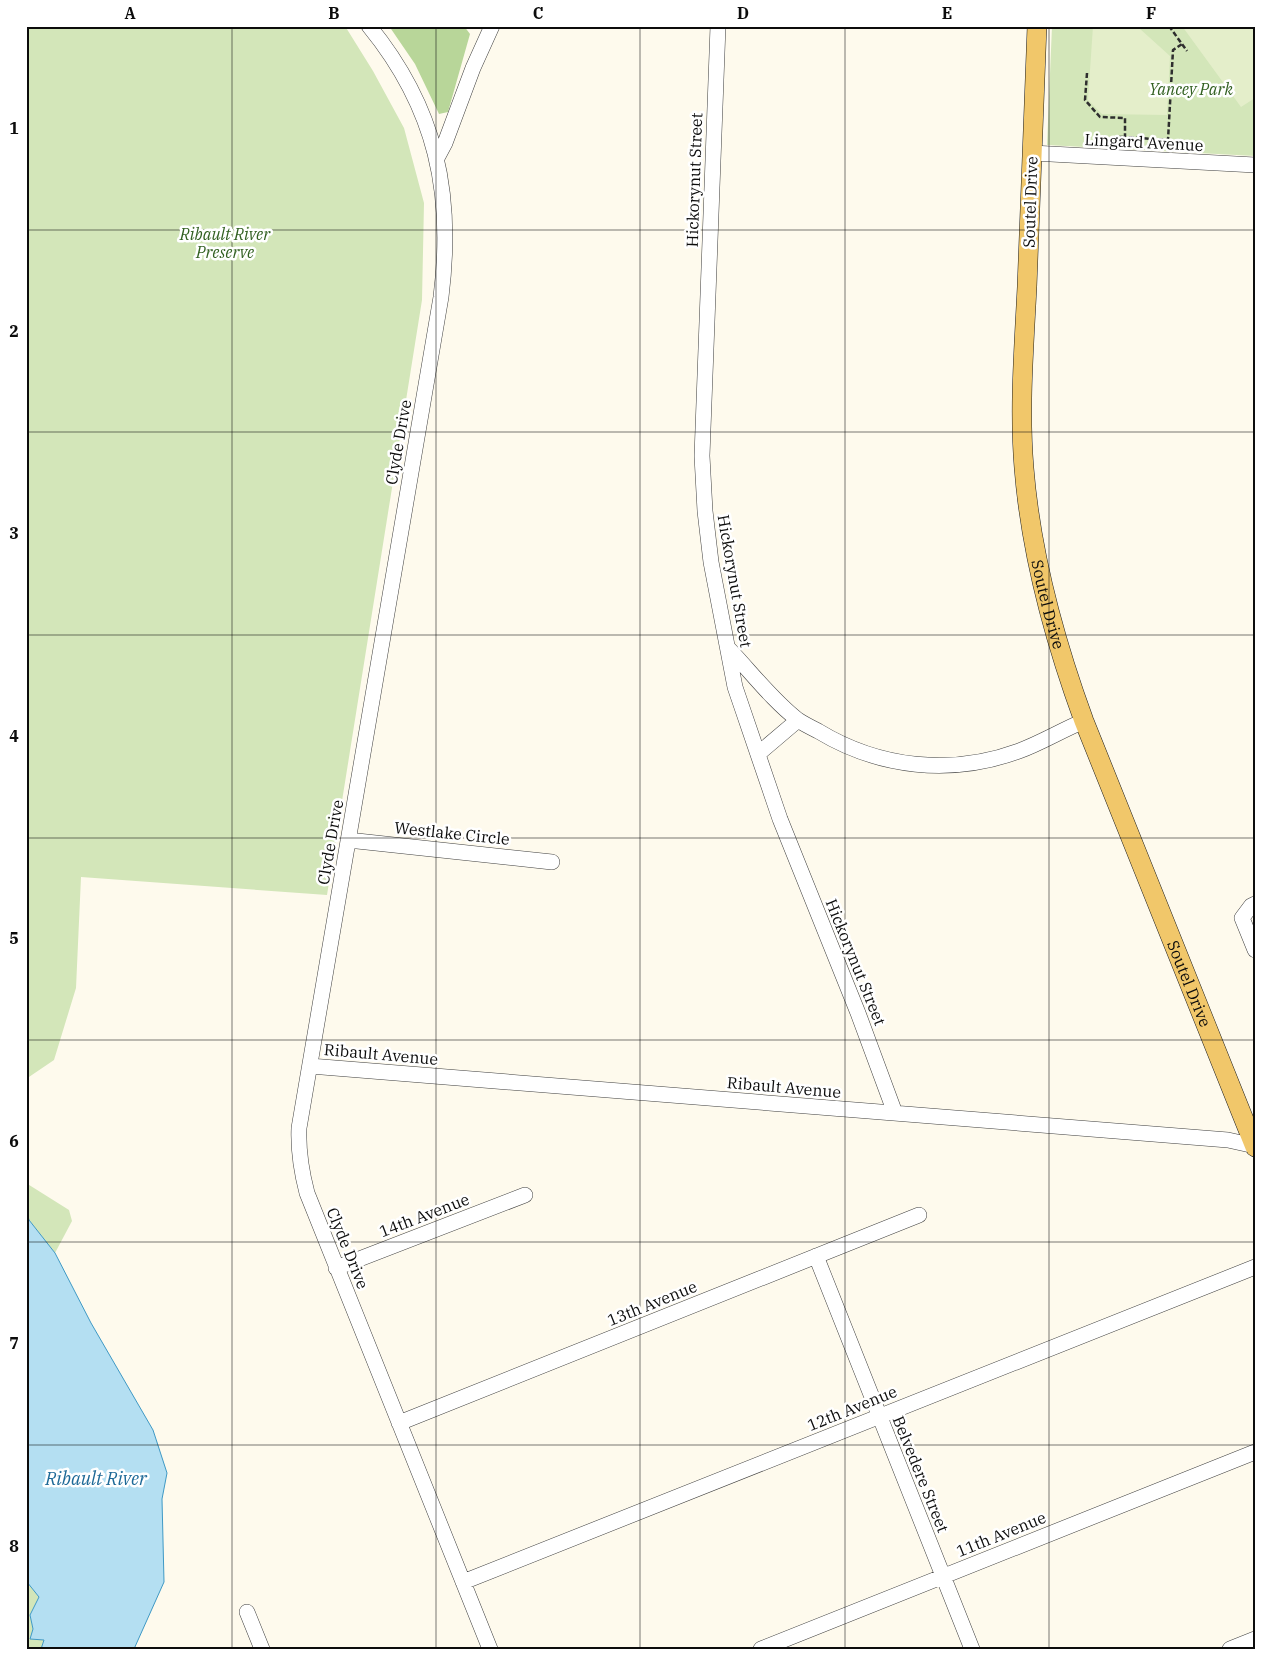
<svg xmlns="http://www.w3.org/2000/svg" width="1281" height="1675" viewBox="0 0 1281 1675" font-family="'IBM Plex Serif',serif">
  <style>
    .green { fill: #d3e6b9 }
    .forest { fill: #b8d699 }
    .pitch { fill: #e4eeca }
    .water { fill: #b4dff2; stroke: #3f99c5 }
    .lines { fill: none; stroke-linecap: round; stroke-linejoin: round }
    .minor-casing { stroke: #3f3f3f; stroke-width: 16 }
    .major-casing { stroke: #1d1d1d; stroke-width: 20 }
    .path { stroke: #2e2e2e; stroke-width: 2.5; stroke-dasharray: 5 2.5; stroke-linecap: butt }
    .minor { stroke: #fff; stroke-width: 15 }
    .major { stroke: #f1c76a; stroke-width: 19 }
    .grid { fill: none; stroke: #0c0c0c; stroke-width: 1; stroke-opacity: 0.55 }
    .labels { text-anchor: middle; dominant-baseline: central; stroke-width: 5; stroke-linejoin: round; paint-order: stroke }
    .park-label { font-size: 16px; font-style: italic; fill: #326021; stroke: #fff }
    .street-label { font-size: 16px; fill: #0c0c0c; stroke: #fff }
    .water-label { font-size: 18px; font-style: italic; fill: #1d6997; stroke: #fff }
    .neatline { fill: none; stroke: #0c0c0c; stroke-width: 2 }
    .grid-label { font-size: 16px; text-anchor: middle; font-weight: bold; fill: #0c0c0c }
  </style>
  <rect width="100%" height="100%" fill="#fefaed"/>
  <!-- green -->
  <path class="green" d="M26,26H345L373,71L404,128L424,203L422,300L327,895L81,877L76,988L54,1060L26,1079Z
    M1052,26H1255V156L1047,145Z
    M26,1183L69,1210L72,1221L55,1253L29,1220L26,1209Z
    M26,1575L27,1582L39,1597L30,1615L33,1629L30,1639L44,1640L41,1649H26Z"/>
  <!-- forest -->
  <path class="forest" d="M389,26H464L470,34L448,112L439,114L415,64Z"/>
  <!-- pitch -->
  <path class="pitch" d="M1093,26H1133L1139,28L1170,56L1167,115L1102,114L1088,100Z
    M1182,26H1255V98L1241,107Z"/>
  <!-- water -->
  <path class="water" d="M26,1209L29,1220L55,1253L91,1323L153,1430L167,1473L162,1499L164,1582L134,1649H41L44,1640L30,1639L33,1629L30,1615L39,1597L27,1582L26,1575Z"/>
  <g class="lines">
    <defs>
      <path id="minor" d="M369,26C436,108 454,193 441,297L299,1128C298,1151 301,1170 307,1193L490,1649
        M718,26L702,456L705,511L711,562L735,687L780,819L858,1013L895,1113
        M1032,153L1255,165
        M437,158L445,143L473,68L492,26
        M729,649C751,672 773,701 798,720C804,724 812,728 818,731C879,768 951,776 1019,751C1041,743 1062,730 1084,721
        M758,754L798,720
        M348,840L552,862
        M1255,904L1251,906L1242,918L1255,950
        M310,1066L1228,1140L1255,1146
        M816,1256L972,1649
        M336,1268L525,1195
        M399,1423L919,1215
        M463,1582L1255,1267
        M247,1612L262,1649
        M761,1649L1255,1452
        M1230,1649L1255,1639"/>
      <g id="major">
        <path id="s1" d="M1037,26C1034,113 1030,200 1027,287C1024,347 1019,408 1024,468C1031,556 1054,639 1084,721L1255,1147"/>
      </g>
    </defs>
    <!-- minor casing -->
    <use href="#minor" class="minor-casing"/>
    <!-- major casing -->
    <use href="#major" class="major-casing"/>
    <!-- path -->
    <path class="path" d="M1169,26L1187,51
      M1087,73L1085,100L1100,117L1125,118V137L1168,140L1173,50L1182,44
      M1116,143L1117,137H1125"/>
    <!-- minor -->
    <use href="#minor" class="minor"/>
    <!-- major -->
    <use href="#major" class="major"/>
  </g>
  <!-- grid -->
  <path class="grid" d="M232,26V1649M436,26V1649M640,26V1649M845,26V1649M1049,26V1649M26,230H1255M26,432H1255M26,635H1255M26,838H1255M26,1040H1255M26,1242H1255M26,1445H1255"/>
  <g class="labels">
    <!-- park labels -->
    <g class="park-label">
      <text x="1191" y="89">Yancey Park</text>
      <text x="225" y="234">Ribault River<tspan x="225" dy="18">Preserve</tspan></text>
    </g>
    <!-- street labels -->
    <g class="street-label">
      <text transform="translate(1144 142) rotate(3)">Lingard Avenue</text>
      <text transform="translate(694 180) rotate(-88)">Hickorynut Street</text>
      <text transform="translate(1030 202) rotate(-88)">Soutel Drive</text>
      <text transform="translate(398 442) rotate(-80)">Clyde Drive</text>
      <text transform="translate(735 581) rotate(80)">Hickorynut Street</text>
      <text stroke="none"><textPath href="#s1" startOffset="581">Soutel Drive</textPath></text>
      <text transform="translate(452 833) rotate(6)">Westlake Circle</text>
      <text transform="translate(330 842) rotate(-80)">Clyde Drive</text>
      <text transform="translate(856 962) rotate(68)">Hickorynut Street</text>
      <text stroke="none"><textPath href="#s1" startOffset="986">Soutel Drive</textPath></text>
      <text transform="translate(381 1054) rotate(5)">Ribault Avenue</text>
      <text transform="translate(784 1087) rotate(5)">Ribault Avenue</text>
      <text transform="translate(424 1215) rotate(-21)">14th Avenue</text>
      <text transform="translate(348 1248) rotate(68)">Clyde Drive</text>
      <text transform="translate(652 1303) rotate(-22)">13th Avenue</text>
      <text transform="translate(852 1408) rotate(-22)">12th Avenue</text>
      <text transform="translate(921 1474) rotate(68)">Belvedere Street</text>
      <text transform="translate(1001 1534) rotate(-22)">11th Avenue</text>
    </g>
    <!-- water labels -->
    <g class="water-label">
      <text x="96" y="1478">Ribault River</text>
    </g>
  </g>
  <!-- border -->
  <rect width="1281" height="1675" fill="none" stroke="#ffffff" stroke-width="55"/>
  <rect x="28" y="28" width="1226" height="1620" class="neatline"/>
  <g class="grid-label">
    <text x="130" y="19">A</text>
    <text x="334" y="19">B</text>
    <text x="538" y="19">C</text>
    <text x="743" y="19">D</text>
    <text x="947" y="19">E</text>
    <text x="1151" y="19">F</text>
    <text x="14" y="134">1</text>
    <text x="14" y="337">2</text>
    <text x="14" y="539">3</text>
    <text x="14" y="742">4</text>
    <text x="14" y="944">5</text>
    <text x="14" y="1147">6</text>
    <text x="14" y="1349">7</text>
    <text x="14" y="1552">8</text>
  </g>
</svg>
